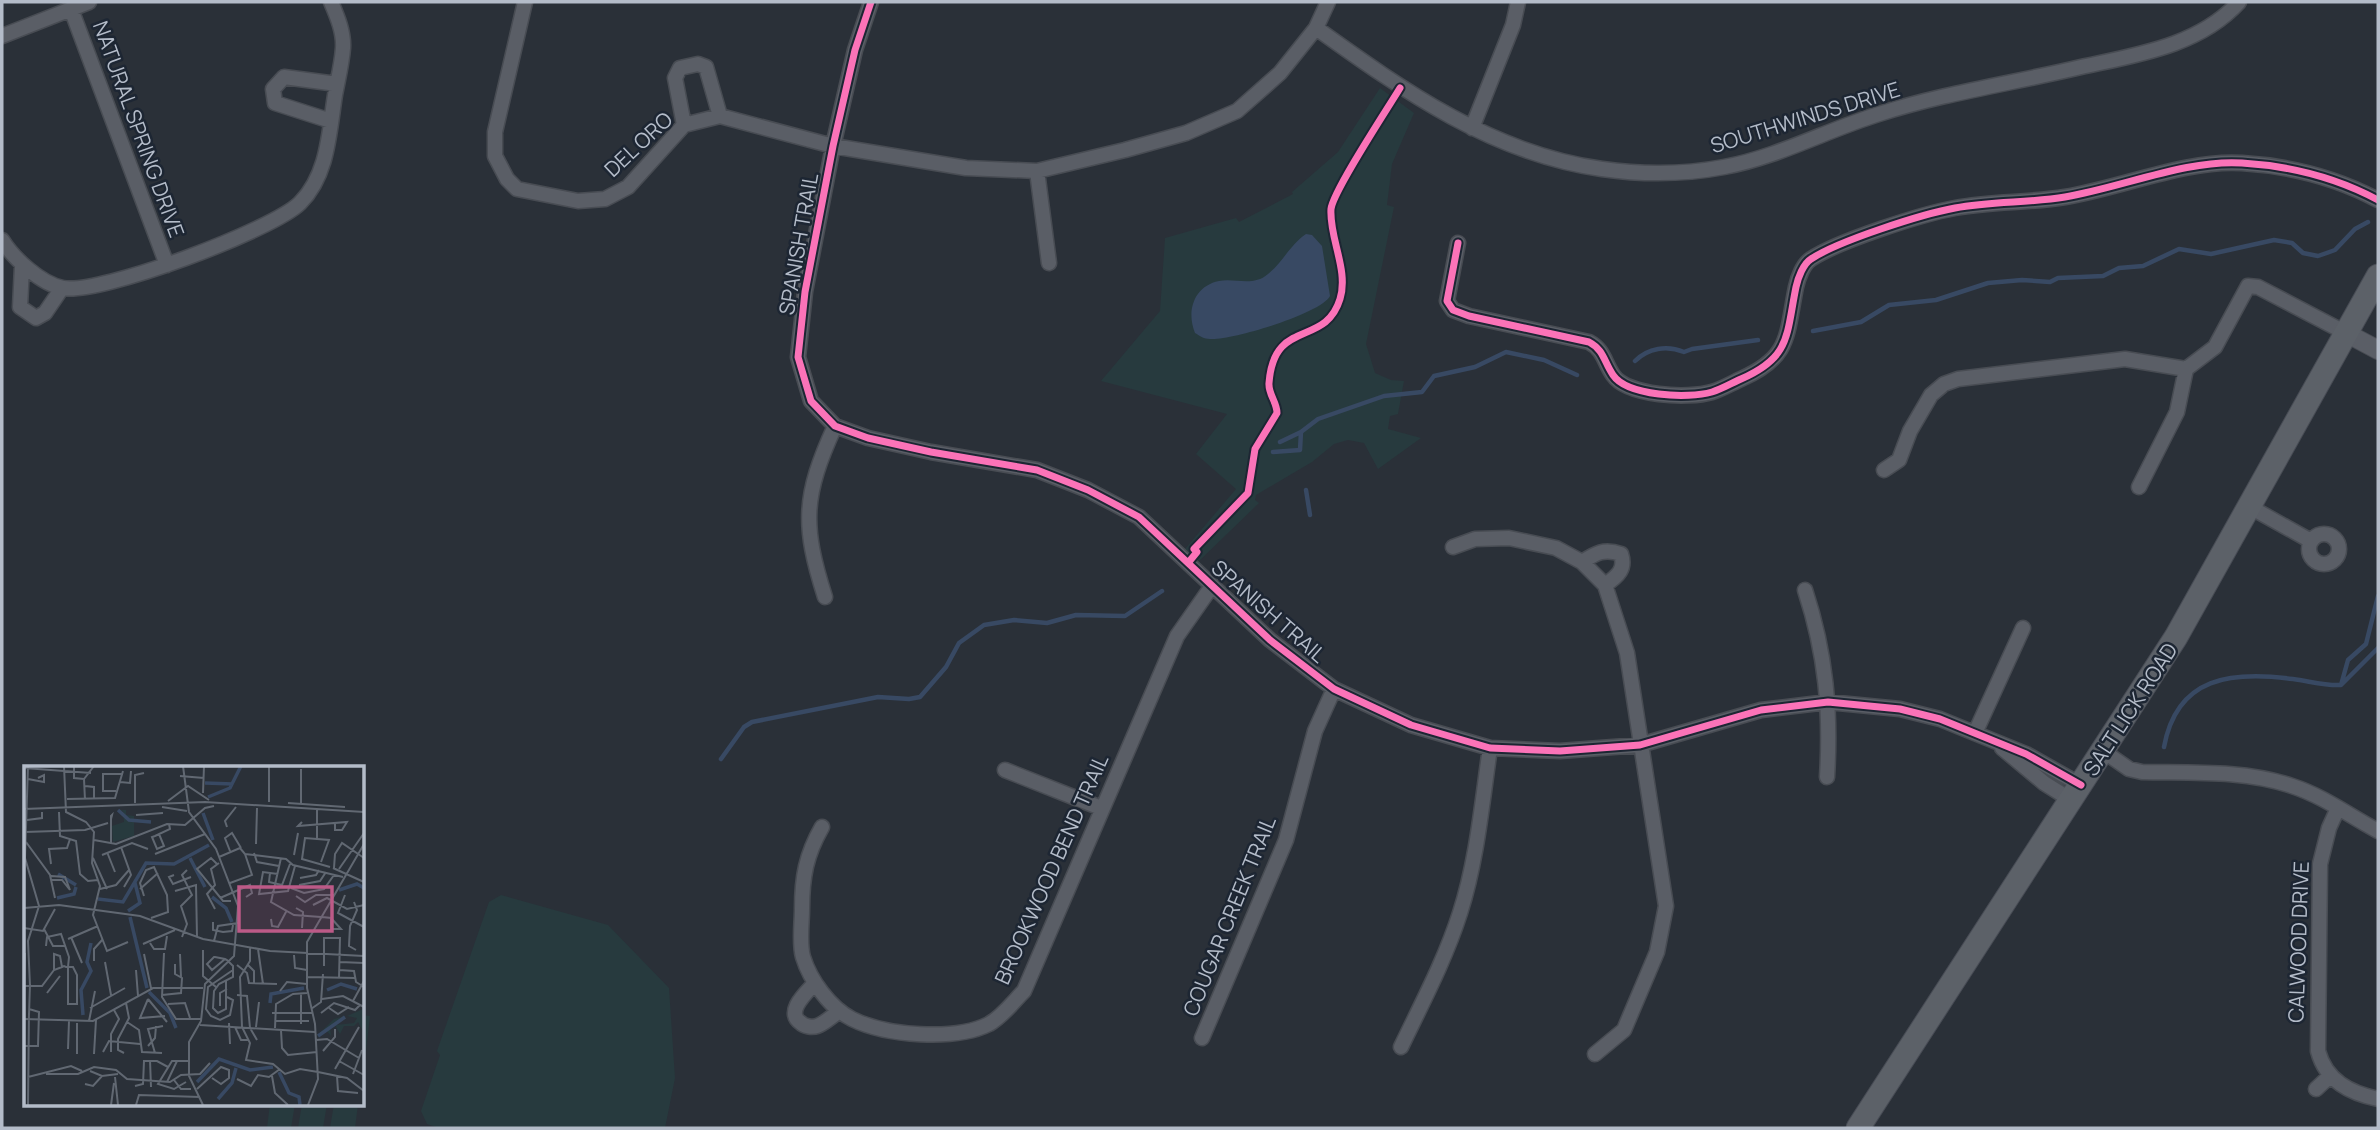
<svg xmlns="http://www.w3.org/2000/svg" width="2380" height="1130" viewBox="0 0 2380 1130" font-family="Manrope,sans-serif">
  <style>
    .green { fill: #273a3e }
    .water { fill: #384963 }
    .lines { fill: none; stroke-linecap: round; stroke-linejoin: round }
    .stream { stroke: #384963; stroke-width: 4.5 }
    .minor-casing { stroke: #484c53; stroke-width: 17 }
    .tertiary-casing { stroke: #484c53; stroke-width: 20 }
    .primary-casing { stroke: #484c55; stroke-width: 25 }
    .minor { stroke: #5a5e66; stroke-width: 14 }
    .tertiary { stroke: #5a5e66; stroke-width: 18 }
    .primary { stroke: #5c6168; stroke-width: 23 }
    .cycleway-casing { stroke: #1d2633; stroke-width: 11 }
    .cycleway { stroke: #fb73b8; stroke-width: 7 }
    .labels { text-anchor: middle; dominant-baseline: central; stroke-width: 5; stroke-linejoin: round; paint-order: stroke }
    .street-label { font-size: 21px; fill: #b4bcc9; stroke: #1d2633 }
    .inset-river { fill: none; stroke: #384963; stroke-width: 3.5 }
    .inset-road { fill: none; stroke: #616872; stroke-width: 2 }
    .view { fill: #bc5a87; fill-opacity: 0.15; stroke: #bc5a87; stroke-width: 3.5 }
    .inset-edge { fill: none; stroke: #b4bcc9; stroke-width: 3.5 }
  </style>
  <rect width="100%" height="100%" fill="#2a3038"/>
  <!-- green -->
  <path class="green" d="M1380,88L1414,113L1392,164L1387,205L1394,207L1366,344L1375,373L1391,380L1404,381L1398,414L1390,416L1388,429L1421,438L1378,469L1364,443L1348,440L1334,444L1312,462L1256,495L1255,500L1259,503L1199,561L1185,549L1236,489L1196,454L1227,414L1101,381L1160,311L1165,238L1236,218L1239,222L1293,194L1292,192L1338,152Z
    M501,895L608,925L669,988L675,1078L665,1128H439L427,1124L421,1111L440,1055L437,1051L489,902Z
    M362,1015L370,1016L364,1067H362Z
    M270,1104H295L291,1128H267Z
    M302,1104H327L323,1128H298Z
    M334,1104H358L355,1128H330Z"/>
  <!-- water -->
  <path class="water" d="M1306,234L1312,235L1322,246L1330,296C1322,313 1231,341 1210,339C1204,339 1200,336 1195,333C1186,311 1194,286 1219,281C1236,278 1253,287 1268,274C1282,263 1290,245 1306,234Z"/>
  <g class="lines">
    <!-- stream -->
    <path class="stream" d="M1813,331L1861,322L1889,305L1936,300L1988,283L2022,280L2050,282L2058,278L2103,276L2119,268L2143,266L2179,249L2211,254L2274,240L2292,243L2303,253L2318,256L2335,250L2355,229L2368,222
      M1635,361C1648,348 1667,345 1684,352L1692,349L1758,340
      M1280,442L1301,432
      M1273,452L1300,450L1301,432L1318,419L1384,396L1422,392L1434,376L1475,367L1506,352L1544,360L1577,375
      M1306,490L1310,515
      M2341,685L2348,660L2366,644L2378,596
      M2164,747C2177,676 2232,671 2293,679C2309,681 2325,686 2341,685L2378,648
      M721,759L744,727L752,722L878,697L909,699L920,697L946,667L959,643L984,625L1014,620L1047,623L1076,615L1125,616L1162,591"/>
    <defs>
      <path id="minor" d="M525,2L495,132V156L507,179L517,189L578,201L605,199L628,187L684,125L720,116L833,146L966,168L1037,171L1125,150L1186,133L1237,111L1280,73L1316,28L1328,2
        M871,2L855,50L833,146L805,292L798,357L811,401L835,426L868,438L931,452L1037,470L1088,490L1139,517L1270,640L1334,689L1411,725L1490,748L1560,751L1640,745L1761,710L1828,702L1900,709L1940,719L2026,754L2081,785
        M71,9L167,265
        M1316,28C1404,91 1493,154 1602,169C1644,175 1682,175 1724,167C1778,157 1827,130 1879,114C1944,93 2014,83 2081,67C2136,55 2199,46 2239,2
        M2,36L89,2
        M331,121L275,103L273,89L284,77L337,84
        M684,125L675,78L680,68L698,64L706,67L720,116
        M1472,128L1513,25L1518,2
        M1037,171L1049,263
        M2,240C13,258 41,284 63,288C100,295 273,230 300,203C328,175 329,133 335,95C338,79 342,63 343,48C344,32 337,16 331,2
        M1458,243L1447,301L1453,310L1469,316L1589,342C1604,350 1604,362 1613,375C1627,396 1688,399 1712,392C1722,389 1732,383 1741,379C1791,357 1786,336 1796,287C1798,278 1803,264 1811,259C1838,241 1922,214 1955,208C1991,201 2029,203 2065,197C2120,188 2188,159 2242,163C2291,166 2335,177 2378,200
        M22,266L20,307L36,318L45,313L62,288
        M1884,470L1899,460L1910,431L1931,395L1944,384L1958,379L2125,359L2186,369L2215,347L2248,286L2258,287L2348,334
        M2139,487L2177,412L2186,369
        M2250,507L2311,541
        M2309 549a15 15 0 1 1 30 0a15 15 0 1 1-30 0Z
        M1453,547L1475,539L1509,538L1556,548L1582,562L1605,585L1627,653L1666,906L1657,952L1624,1030L1595,1054
        M1582,562C1596,553 1604,548 1621,554C1626,569 1618,576 1605,585
        M1805,590C1826,654 1831,711 1827,777
        M825,597C802,525 803,496 835,426
        M1975,733L2023,628
        M2002,748L2044,783L2071,800
        M2103,751L2129,769L2142,772C2191,773 2245,770 2292,786C2323,796 2350,816 2378,831
        M1005,770L1101,808
        M2338,808L2329,828L2320,864L2318,1051C2326,1081 2350,1093 2378,1099
        M822,827C806,855 802,877 802,909C802,923 799,943 803,957C810,980 830,1008 852,1019C886,1036 955,1041 989,1024C1003,1016 1013,1002 1024,991L1177,636L1212,586
        M815,983C807,992 784,1012 801,1023C804,1026 812,1028 817,1026C824,1024 833,1015 840,1011
        M1202,1038L1286,840L1315,731L1334,689
        M1401,1047C1422,1003 1445,960 1460,913C1477,860 1482,803 1490,748
        M2316,1089L2330,1076"/>
      <path id="tertiary" d="M2348,334L2378,350"/>
      <path id="primary" d="M1858,1128L2176,637L2378,276"/>
    </defs>
    <!-- minor casing -->
    <use href="#minor" class="minor-casing"/>
    <!-- tertiary casing -->
    <use href="#tertiary" class="tertiary-casing"/>
    <!-- primary casing -->
    <use href="#primary" class="primary-casing"/>
    <!-- minor -->
    <use href="#minor" class="minor"/>
    <!-- tertiary -->
    <use href="#tertiary" class="tertiary"/>
    <!-- primary -->
    <use href="#primary" class="primary"/>
    <defs>
      <path id="cycleway" d="M871,2L855,50L833,146L805,292L798,357L811,401L835,426L868,438L931,452L1037,470L1088,490L1139,517L1270,640L1334,689L1411,725L1490,748L1560,751L1640,745L1761,710L1828,702L1900,709L1940,719L2026,754L2081,785
        M1458,243L1447,301L1453,310L1469,316L1589,342C1604,350 1604,362 1613,375C1627,396 1688,399 1712,392C1722,389 1732,383 1741,379C1791,357 1786,336 1796,287C1798,278 1803,264 1811,259C1838,241 1922,214 1955,208C1991,201 2029,203 2065,197C2120,188 2188,159 2242,163C2291,166 2335,177 2378,200
        M1188,563L1197,552L1194,549L1248,493L1255,449L1277,413C1277,402 1268,394 1269,383C1274,317 1325,348 1340,299C1349,270 1329,238 1331,209C1333,191 1388,108 1400,88"/>
    </defs>
    <!-- cycleway casing -->
    <use href="#cycleway" class="cycleway-casing"/>
    <!-- cycleway -->
    <use href="#cycleway" class="cycleway"/>
  </g>
  <g class="labels">
    <!-- street labels -->
    <g class="street-label">
      <text transform="translate(1805 117) rotate(-17)">SOUTHWINDS DRIVE</text>
      <text transform="translate(139 129) rotate(70)">NATURAL SPRING DRIVE</text>
      <text transform="translate(638 144) rotate(-43)">DEL ORO</text>
      <text transform="translate(798 244) rotate(-80)">SPANISH TRAIL</text>
      <text transform="translate(1269 611) rotate(41)">SPANISH TRAIL</text>
      <text transform="translate(2130 709) rotate(-57)">SALT LICK ROAD</text>
      <text transform="translate(1051 869) rotate(-66)">BROOKWOOD BEND TRAIL</text>
      <text transform="translate(1229 916) rotate(-68)">COUGAR CREEK TRAIL</text>
      <text transform="translate(2298 942) rotate(-88)">CALWOOD DRIVE</text>
    </g>
  </g>
  <!-- overview -->
  <g transform="translate(24 766)">
    <rect width="340" height="340" fill="#2a3038"/>
    <path d="M94,44H102V49L110,50V70L89,76L88,60L100,56L99,45ZM339,243V265L334,256L330,260H320L316,268L311,259L306,262L307,270L302,264L292,271L310,253L321,250L312,259L330,257L333,252L323,250Z" fill="#273a3e"/>
    <path class="inset-river" d="M181,17L209,18M184,31L206,22L217,0M94,44L105,54L127,56M179,47L189,74M166,92L181,121M34,108L52,119M315,124L333,118L340,122M188,131L202,142L208,156M33,132L50,128L52,121M74,133L99,136L122,97L150,98L185,79M104,145L116,137L111,117M106,151L123,222M303,224L317,218L333,223M125,226L146,247L152,262M246,237L247,228L280,222M59,249L57,224L67,205L63,196L67,177M294,270L321,251M255,306L265,327L275,331L276,339M173,316L195,293L226,304L249,301M194,333L208,317L212,302"/>
    <path class="inset-road" d="M4,0L1,92L15,140L4,175L6,220M40,0L42,46L62,56L70,66L68,97L76,120L69,149L83,185L104,176M159,0L165,46L192,83L214,140L210,190L181,218L177,255L165,276V310L179,339M50,1V12L60,13L70,0M0,2L67,7M156,10L180,12M4,13L20,16V9L14,12M60,13L61,34M96,16L106,17L107,5M61,20L70,21V33M92,25H79V8H99M179,27L180,0M43,33L91,32L99,5M144,35L164,20L185,34M245,36V0M111,37V9L120,7M264,37L321,41M277,38V3M138,41L163,45M0,43L181,36L340,46M35,46L36,70L52,75L56,108L64,115L74,114M112,49L139,47M3,54L18,52V46M278,56L274,60L323,56L318,64H311V58M203,61L201,55L212,41M1,66L61,64L84,57M135,68L140,80L133,83L128,71L131,70L146,63L145,58M293,72V44M70,74L92,78L143,58L161,59L181,42L190,40M2,76L26,109L31,132M87,78V50L88,49L87,53M232,78L233,42M97,81L107,109L100,121M206,85L201,72L208,67L217,82M83,86L91,106M230,87L233,96L255,100M131,88L181,68M221,88L262,93L269,99L319,111M78,89L108,77L124,83M270,89L274,67M195,91L216,82L221,88L228,109L206,117M69,92L83,123M257,92L247,136L270,149L297,151M297,96L305,74L281,72L278,93L306,101M27,98L25,83L43,82L46,73M193,98L187,92L173,103L199,135H207M309,102L340,116M310,102L311,88L318,77L340,92M315,103L340,67M246,107L245,116L258,119L266,98M254,108L239,106L235,128L264,125L271,100M150,109L145,111L149,118L167,111M27,110L41,111L46,124M276,112L292,109L295,104M28,114H38L46,124M275,119L296,115L302,106M267,122L280,127L300,123L310,109M76,123L92,119L105,104M116,123L134,107M151,125L172,119L173,171M321,129L314,147L340,161M120,130L116,117L122,104L130,101L143,129L144,146L127,152M272,130L281,136L292,129H310M196,132L226,119L228,127L222,131M330,136L333,144L326,160L325,180L332,184M289,139L303,132L323,143L340,139M0,142L35,139L116,150L179,173L246,185L340,190M272,142L279,146L278,162M191,143L183,128L191,119L187,103L195,97M298,151L307,152V163H317L307,152M247,153L248,160L254,161L263,144M189,156V164L199,166L208,165L209,159M0,162L19,165L31,143M20,163L29,180H41M47,171L58,197M158,171L163,158L157,140L168,129L158,109L163,104M44,173L74,160M190,175L194,160L214,157M126,177L130,183H141L143,170M119,178L151,164M226,182V195L216,211L218,261L226,277L222,294L249,298L261,308L276,303L294,306M234,183L239,218M179,184V210L192,221M140,187L138,231L152,253H177M120,188L127,222M156,188L157,211M270,189L271,202L283,204M201,193L188,204L183,198L190,191H191L201,193L203,194L209,200V211L195,218L190,225L189,242L194,247L202,243V215M70,195V183L79,173M81,196L87,229M316,196L340,197M213,199L223,207L225,217L253,218M224,199L230,205V218M300,200V172H316L315,212M30,204V188L36,190L38,201M112,204L114,230M315,204L330,205L332,216L340,221M283,211L331,212M0,220H18L30,204L38,201L40,200L42,201H49L53,209V238H44V201L45,191L37,168L23,171L22,180M256,225L263,216L283,218M23,227L36,210M138,229L157,227L158,212L151,208V198M213,229L223,230L226,262L233,274M203,231L209,234L206,249L196,254L187,250L182,243L184,221L209,204M0,232L1,187M124,233L116,252L141,250M124,233L143,256M298,233L319,230L340,241M329,235L340,215M144,238L161,237L166,252M196,240V227L203,223M66,242L101,222M305,242L314,248L325,241M287,243L297,236L299,208M248,247H288M297,247L310,237L331,244L336,239M5,249L6,218M0,253L69,255L129,222H179M65,255L71,225M251,255H285M103,256L115,264L118,286L138,287M205,257L206,278M277,258V227M176,259L291,266M211,261L217,274H225M232,261L235,236M251,262L252,238L269,228L283,227M257,264L258,282L264,289L293,286M292,274L303,273L335,292M0,280H14L15,246L5,243M124,280L131,272L132,260M44,283L45,255M299,285L311,271V263M79,286L85,275L116,278M87,286V268L95,253L90,244M100,287L94,284V273L105,252L102,237M131,287L124,263L139,260M53,288V257M70,288L72,254M126,294L127,321M315,295L340,309M311,303L335,261M66,305L78,310L94,308M294,306L323,312L340,325M22,308H54L70,301L92,304L103,313L146,316L157,309L176,308L186,297M329,308L338,284M248,310L251,327L264,339M313,310L314,325L334,327M4,311L47,300L58,305M91,311L94,339M213,313L227,320L234,309L245,311L256,303M150,314L157,323H167M143,316L153,295M162,316L150,323L134,318L148,295H166M61,318L69,320L78,310M111,320L119,318L120,295H133L144,301M173,323L197,301L205,304V312L197,318L188,312M4,339L5,247M87,339L90,317M112,339L115,329L176,331M284,339L294,313L291,258L283,222V176L340,78"/>
    <path class="view" d="M215,121H308V165H215Z"/>
    <rect width="340" height="340" class="inset-edge"/>
  </g>
  <!-- border -->
  <rect width="2380" height="1130" fill="none" stroke="#b4bcc9" stroke-width="7"/>
</svg>
